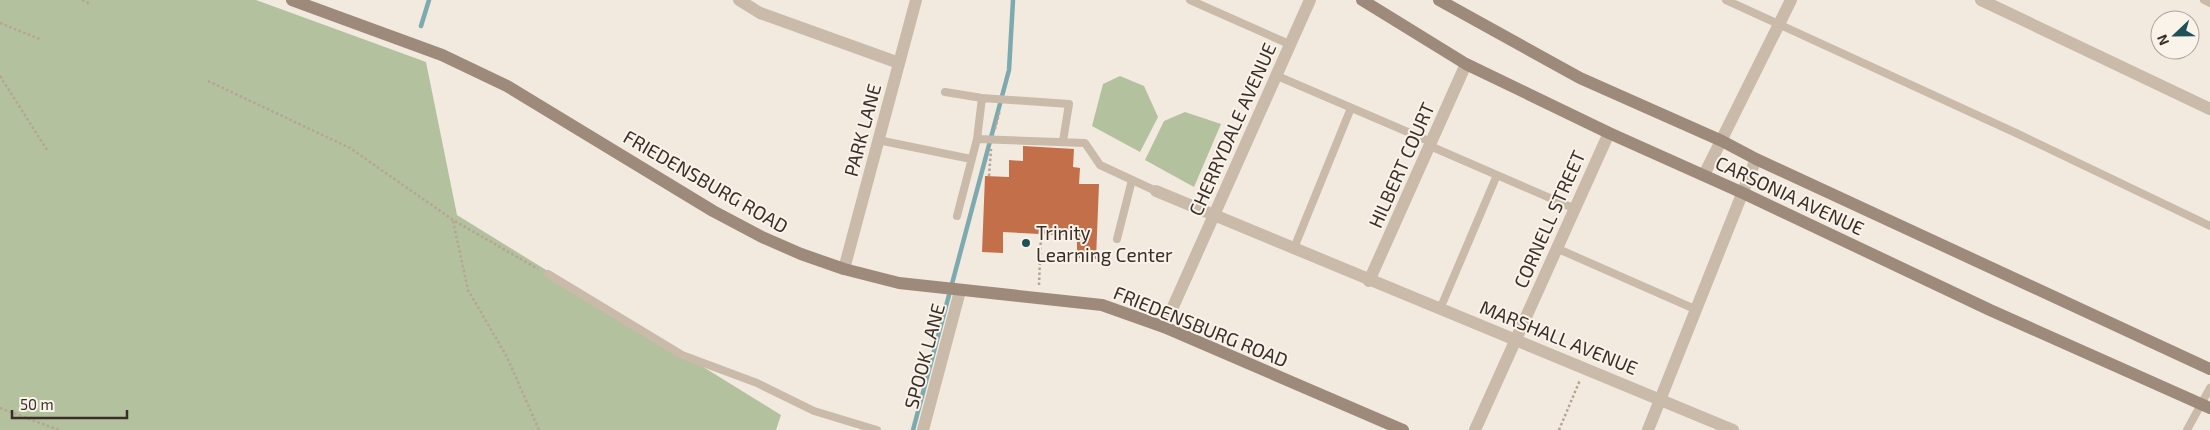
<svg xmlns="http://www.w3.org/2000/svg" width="2210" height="430" viewBox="0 0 2210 430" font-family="'Exo 2',sans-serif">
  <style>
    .green { fill: #b3c19e }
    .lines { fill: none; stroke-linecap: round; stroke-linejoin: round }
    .stream { stroke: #7daaaf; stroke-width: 4.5 }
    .building { fill: #c36f4a }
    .path { stroke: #b6a594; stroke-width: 2.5; stroke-dasharray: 2.5 2.5; stroke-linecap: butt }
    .lane { stroke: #cabaaa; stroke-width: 8 }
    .street { stroke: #cabaaa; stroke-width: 12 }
    .secondary { stroke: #9e8a7b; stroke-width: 12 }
    .poi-dot { fill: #1f5158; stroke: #faf3ea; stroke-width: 2 }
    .labels { text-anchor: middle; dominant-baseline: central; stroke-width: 4; stroke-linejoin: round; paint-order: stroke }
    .street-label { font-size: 19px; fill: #382f29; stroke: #faf3ea }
    .poi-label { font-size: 19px; fill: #382f29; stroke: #faf3ea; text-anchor: start }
  </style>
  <rect width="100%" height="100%" fill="#f2eade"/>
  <!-- green -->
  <path class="green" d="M0,0H256L426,62L457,215L781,415L776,430H0Z
    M1120,76L1144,86L1158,117L1140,152L1092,126L1103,84Z
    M1185,112L1221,124L1194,187L1145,160L1164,121Z"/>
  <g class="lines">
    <!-- stream -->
    <path class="stream" d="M421,26L429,0
      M913,430L1009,70L1013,0"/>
  </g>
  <!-- building -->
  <path class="building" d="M1023,146L1074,149L1073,167L1080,168L1079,184H1099L1096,259L1077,258V236L1003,232V253L982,252L985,176L1009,177V160L1023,161Z"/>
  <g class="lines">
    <!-- path -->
    <path class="path" d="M82,0L90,4
      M0,23L42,40
      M0,76L47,150
      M208,81L350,148L453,220L538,269
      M995,129L1000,110
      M989,176L991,149
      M453,221L468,290L507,357L539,430
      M1039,285L1041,234
      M0,408L59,430
      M1559,430L1580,380"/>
    <!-- lane -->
    <path class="lane" d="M1190,0L1289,44
      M1726,0L2016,133L2210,226
      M2204,0L2210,3
      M1275,75L1431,142
      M945,92L982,98L1069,104L1063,141
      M977,139L1085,143L1100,165L1156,191
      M878,140L971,159
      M1430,146L1573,208
      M957,216L977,139L982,98
      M1117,239L1132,180
      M1294,248L1351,108
      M1556,248L1697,310
      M548,274L682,355L757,383L814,411L877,430
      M1440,309L1497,175
      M2187,430L2210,388"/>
    <!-- street -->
    <path class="street" d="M739,0L760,13L899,63
      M1981,0L2210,109
      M1704,175L1791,0
      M1156,191L1733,430
      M844,269L916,0
      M1369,281L1466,64
      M1164,327L1310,0
      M923,430L960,291
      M1475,430L1609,133
      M1648,430L1756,159"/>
    <!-- secondary -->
    <path class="secondary" d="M292,0L442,55L507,86L713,211L762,237L801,254L844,269L899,283L1102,305L1164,327L1403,430
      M1362,0L1466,64L1609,133L1743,193L1990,310L2210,408
      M1439,0L1580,78L1722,141L1756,159L2210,369"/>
  </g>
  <!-- markers -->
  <circle class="poi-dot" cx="1026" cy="243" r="5"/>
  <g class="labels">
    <!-- street labels -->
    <g class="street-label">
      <text transform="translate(1232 129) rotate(-66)">CHERRYDALE AVENUE</text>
      <text transform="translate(862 130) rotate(-75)">PARK LANE</text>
      <text transform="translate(1401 165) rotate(-66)">HILBERT COURT</text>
      <text transform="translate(706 181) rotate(30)">FRIEDENSBURG ROAD</text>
      <text transform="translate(1790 195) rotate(25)">CARSONIA AVENUE</text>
      <text transform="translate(1549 219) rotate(-66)">CORNELL STREET</text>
      <text transform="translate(1201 326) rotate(22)">FRIEDENSBURG ROAD</text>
      <text transform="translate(1559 337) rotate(22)">MARSHALL AVENUE</text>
      <text transform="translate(924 356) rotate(-75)">SPOOK LANE</text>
    </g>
    <!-- poi labels -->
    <g class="poi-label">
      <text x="1036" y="232">Trinity<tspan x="1036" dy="22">Learning Center</tspan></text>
    </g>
  </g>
  <!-- north arrow -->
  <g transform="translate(2175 35) rotate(248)"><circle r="24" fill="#faf3ea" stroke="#aca59d"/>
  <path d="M0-4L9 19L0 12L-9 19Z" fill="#1f5158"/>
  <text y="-8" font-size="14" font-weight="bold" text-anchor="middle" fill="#382f29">N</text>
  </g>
  <!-- scale -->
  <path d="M12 410v8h115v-8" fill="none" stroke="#382f29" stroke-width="2.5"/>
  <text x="20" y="410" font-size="15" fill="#382f29" stroke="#faf3ea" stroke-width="4" paint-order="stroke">50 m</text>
</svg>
